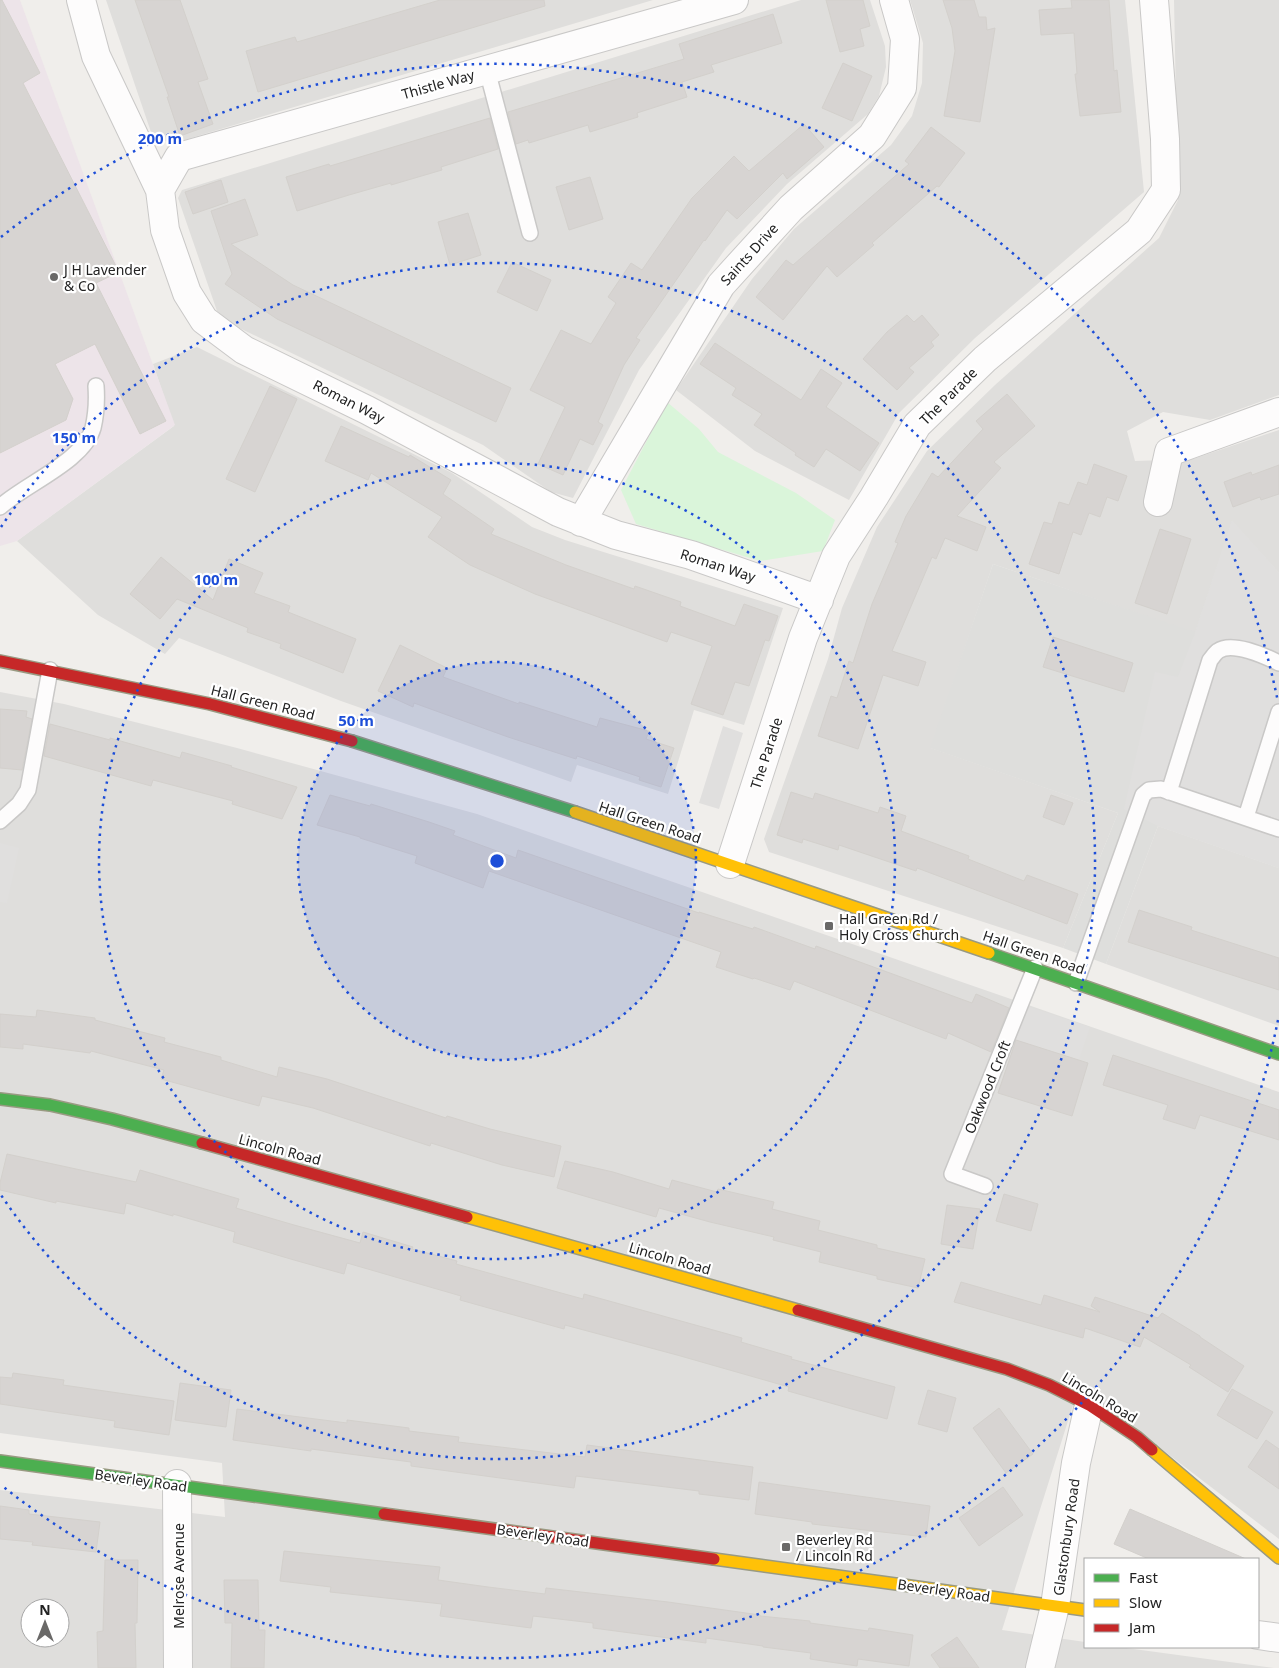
<svg xmlns="http://www.w3.org/2000/svg" width="1279" height="1668" viewBox="0 0 1279 1668" font-family="'Noto Sans',sans-serif">
  <style>
    .residential { fill: #dfdedc; fill-rule: evenodd }
    .industrial { fill: #ede4e9 }
    .religious { fill: #dededc }
    .park { fill: #daf5da }
    .parking { fill: #e0dfde }
    .building { fill: #d7d4d2; stroke: #d3d0cc }
    .lines { fill: none; stroke-linecap: round; stroke-linejoin: round }
    .lane-casing { stroke: #c9c8c7; stroke-width: 18 }
    .street-casing { stroke: #c9c8c7; stroke-width: 30 }
    .fast-casing { stroke: #999a82; stroke-width: 14 }
    .slow-casing { stroke: #999a82; stroke-width: 14 }
    .jam-casing { stroke: #999a82; stroke-width: 14 }
    .lane { stroke: #fdfcfc; stroke-width: 15 }
    .street { stroke: #fdfcfc; stroke-width: 28 }
    .fast { stroke: #4caf50; stroke-width: 11 }
    .slow { stroke: #ffc107; stroke-width: 11 }
    .jam { stroke: #c62828; stroke-width: 11 }
    .ring { fill: none; stroke: #1d4ed8; stroke-width: 2.5; stroke-dasharray: 2.5 5 }
    .poi-dot { fill: #6a6968; stroke: #fff; stroke-width: 2 }
    .labels { text-anchor: middle; dominant-baseline: central; stroke-width: 4.5; stroke-linejoin: round; paint-order: stroke }
    .street-label { font-size: 14px; fill: #222; stroke: #fff }
    .poi-label { font-size: 14px; fill: #222; stroke: #fff; text-anchor: start }
    .centre { fill: #1d4ed8; stroke: #fff; stroke-width: 2.5 }
    .ring-label { font-size: 15px; text-anchor: middle; font-weight: bold; fill: #1d4ed8; stroke: #fff; stroke-width: 4.5; stroke-linejoin: round; paint-order: stroke }
  </style>
  <rect width="100%" height="100%" fill="#f0eeeb"/>
  <!-- residential -->
  <path class="residential" d="M106,0H653L174,143L153,138Z
    M801,0H870L885,46L886,67L879,96L868,114L787,184L726,248L639,370L573,498L551,492L483,445L235,326L217,311L178,198L182,190Z
    M910,0H1125L1144,192L975,338L899,413L849,500L755,451L676,390L752,279L794,229L891,145L912,116L922,83L923,43Z
    M1174,0H1279V395L1210,420L1163,412L1127,431L1135,461L1193,459L1279,430V573L1232,521L1195,633L993,564L931,748L1118,813L1063,948L769,852L764,839L828,659L842,608L877,527L927,451L995,385L1159,238L1178,200Z
    M197,347L452,473L532,527L565,540L783,608L744,725L694,710L668,794L577,765L571,782L341,701L179,638L165,654L98,615L17,541L174,426L153,364Z
    M0,692L64,704L237,748L477,814L1279,1092V1539L1079,1386L1002,1630L1085,1642V1647H1119L1274,1668H0V1490L225,1517L222,1463L0,1433ZM30,1608H60V1638H30Z
    M1158,826L1279,868V1026L1106,964Z"/>
  <!-- industrial -->
  <path class="industrial" d="M0,0H20L175,425L17,541L0,546Z"/>
  <!-- religious -->
  <path class="religious" d="M1232,520L1279,573V868L1158,826L1106,964L1063,948L1118,813L930,748L993,564L1195,632Z"/>
  <!-- park -->
  <path class="park" d="M667,402L699,429L718,452L796,493L835,520L823,551L760,561L636,524L621,490Z"/>
  <!-- parking -->
  <path class="parking" d="M1232,520L1279,573V868L1158,826L1124,809L1155,672L1178,677L1195,633Z
    M723,726L743,733L719,809L699,803Z
    M0,843L19,848L7,903L0,902Z
    M1026,1006L1090,1027L1079,1060L1015,1040Z"/>
  <!-- building -->
  <path class="building" d="M0,0H2L40,73L23,83L119,272L96,283L166,421L140,434L95,344L55,364L73,399L66,420L0,453Z
    M135,0H180L208,79L198,82L213,124L180,136L167,97H169Z
    M440,0H544L545,6L258,92L246,51L295,37L297,42Z
    M826,0H863L870,26L860,29L864,46L840,52Z
    M943,0H974L979,17H986L987,30L995,28L980,122L944,116L955,51L952,28Z
    M1071,0H1109L1114,71L1117,70L1121,112L1080,116L1075,74H1077L1074,33L1041,35L1039,10L1072,8Z
    M773,14L782,43L711,65L714,72L682,82L687,97L637,113L638,117L590,132L588,125L529,143L528,140L516,144L508,112L684,59L679,44Z
    M843,63L872,76L852,121L822,108Z
    M490,118L498,149L441,167L442,170L391,185V183L349,195L297,211L286,177L329,164L330,166Z
    M804,124L824,147L787,179L783,173L737,219L727,210L705,241L704,240L636,338L640,340L624,365L598,422L603,425L593,445L580,439L563,475L538,464L565,407L530,390L561,330L591,344L616,303L608,297L631,263L642,270L692,198L734,156L749,171Z
    M931,127L965,153L939,187L937,186L872,243L874,245L837,277L827,266L783,320L756,297L786,260L793,265L909,164L905,161Z
    M590,177L603,219L569,230L556,187Z
    M221,180L228,202L193,214L185,192Z
    M245,199L258,235L231,244L293,285L511,388L496,422L277,319L225,284L232,274L211,211Z
    M468,213L481,255L450,265L438,222Z
    M512,262L551,280L537,311L497,292Z
    M907,315L914,322L922,315L939,335L931,342L934,346L909,368L914,372L897,390L863,359L887,332Z
    M715,343L801,400L821,369L842,383L826,407L879,443L860,471L826,449L814,467L795,455L796,453L754,425L762,414L732,395L736,388L700,364Z
    M270,386L297,399L255,492L226,479Z
    M1007,394L1035,426L994,462L1001,468L957,516L986,527L977,551L945,538L936,559L932,557L892,651L926,662L918,686L883,675L858,749L818,736L831,696L837,698L849,661L853,663L872,604L898,543L895,542L906,516L932,473L938,477L983,429L976,421Z
    M341,426L409,457L410,455L451,480L443,494L494,529L491,534L566,565L634,589L635,586L681,602L680,606L735,626L744,604L778,616L769,641L765,640L749,686L735,682L723,715L691,704L712,646L671,632L667,642L535,594L470,565L428,537L442,517L371,473L368,480L325,461Z
    M1094,464L1127,476L1118,501L1107,497L1100,517L1089,513L1081,535L1073,532L1059,574L1029,564L1044,522L1052,524L1059,502L1069,505L1078,482L1087,485Z
    M1279,465V494L1261,500L1260,497L1233,507L1224,482L1251,472L1252,475Z
    M1160,529L1191,539L1167,614L1135,603Z
    M161,557L213,600L229,559L263,573L254,593L290,606L288,612L356,639L343,673L280,648L281,644L247,632L248,628L177,599L160,619L130,594Z
    M1053,637L1133,663L1124,692L1043,667Z
    M400,645L447,668L443,677L519,704V702L597,727L600,718L649,731L646,739L674,748L661,787L639,780L640,777L577,756L576,759L508,737L414,703L413,707L378,691Z
    M0,709L27,711L26,717L32,719L22,770L0,768Z
    M50,724L110,740V738L180,758L182,752L232,766L231,767L297,787L282,819L232,804L233,801L153,780L151,786L44,756Z
    M791,792L813,799L815,793L878,813L880,807L906,816L901,831L969,856L968,859L1024,881L1027,875L1078,894L1067,924L917,868L916,871L839,845L838,850L803,839L802,843L777,835Z
    M330,795L370,806L371,804L429,822L455,831L453,835L516,858L518,850L699,913V912L753,929L754,927L815,949L816,946L972,1003L976,994L1009,1008L991,1052L948,1033L946,1039L794,981L790,990L754,978L753,979L716,967L721,952L489,871L483,888L415,863L417,856L360,838V837L317,825Z
    M1051,795L1073,803L1064,825L1043,817Z
    M1139,910L1192,927L1191,930L1279,958V990L1128,942Z
    M37,1010L95,1018V1020L165,1038L164,1042L221,1057V1060L277,1077L279,1067L327,1079L446,1118L447,1116L490,1129L561,1146L554,1177L502,1165L431,1143L430,1146L313,1108L262,1096L259,1106L161,1079L164,1070L91,1051L90,1053L23,1044V1049L0,1047V1014L36,1017Z
    M1016,1040L1088,1063L1072,1116L998,1093Z
    M1113,1055L1279,1110V1140L1200,1115L1195,1129L1163,1119L1168,1105L1103,1085Z
    M7,1154L136,1182L140,1170L239,1199L236,1208L294,1225L360,1243L363,1232L413,1247L412,1249L457,1261L456,1264L583,1299L584,1294L742,1338L741,1342L792,1357L791,1359L895,1387L887,1419L788,1391L789,1387L677,1355L565,1325L564,1329L460,1300L461,1296L347,1263L344,1274L294,1260L233,1242L235,1232L173,1214V1216L126,1203L124,1214L56,1201V1203L0,1190V1183Z
    M565,1161L613,1172L669,1189L672,1180L717,1192L718,1189L774,1202L772,1209L820,1221L818,1230L877,1245V1248L925,1259L918,1288L877,1279V1276L819,1262L821,1252L773,1240L774,1237L710,1222L659,1208L656,1217L557,1188Z
    M1004,1194L1038,1204L1031,1231L996,1221Z
    M947,1205L980,1209L973,1249L941,1244Z
    M961,1282L1041,1305L1044,1295L1100,1312L1091,1306L1095,1297L1158,1318L1162,1313L1200,1336V1337L1244,1366L1228,1392L1189,1367L1191,1365L1144,1337L1140,1347L1085,1328L1083,1338L954,1302Z
    M13,1373L64,1380L63,1385L174,1401L169,1435L114,1427L115,1421L0,1404V1377L12,1378Z
    M180,1383L231,1390L226,1427L175,1420Z
    M1232,1389L1273,1412L1257,1439L1217,1415Z
    M928,1390L956,1398L947,1432L918,1424Z
    M999,1408L1033,1454L1006,1473L973,1428Z
    M237,1409L347,1423V1420L409,1428V1431L459,1437L458,1442L585,1457L587,1445L753,1467L749,1500L699,1494V1491L576,1476L574,1488L411,1466V1462L311,1449V1451L233,1440Z
    M1266,1440L1279,1449V1489L1248,1467Z
    M759,1482L930,1506L926,1537L812,1524V1522L755,1514Z
    M1003,1487L1023,1515L979,1546L959,1518Z
    M0,1506L29,1510V1514L100,1522L96,1552L32,1545L33,1542L0,1539Z
    M1130,1509L1246,1559H1149L1114,1544Z
    M284,1551L440,1567L438,1580L488,1587L545,1594L546,1588L668,1602L760,1615V1616L810,1621V1623L868,1631L869,1628L913,1635L909,1666L858,1659L857,1666L810,1659L811,1653L763,1647V1646L706,1638V1643L593,1628V1623L533,1616L531,1628L440,1616L442,1604L330,1592L331,1587L280,1581Z
    M105,1560H138L137,1623H135L136,1668H98L97,1632L103,1631Z
    M224,1580H258L259,1630H265L264,1668H231L232,1623H225Z
    M957,1637L979,1668H940L931,1655Z"/>
  <g class="lines">
    <defs>
      <path id="lane" d="M487,70L530,233
        M0,507C25,484 84,461 93,428C96,415 97,400 96,386
        M1169,792L1210,660C1212,658 1215,653 1218,651C1232,641 1265,656 1279,663
        M1246,817L1279,712
        M0,821L19,804L28,790L50,670
        M1076,983L1143,795L1149,790L1161,789L1279,829
        M985,1186L952,1174L1035,968"/>
      <path id="street" d="M81,0L96,56L160,190L165,230L187,293L204,320L244,350L367,410L558,512L616,535L691,555L819,600
        M160,190L179,157L734,0
        M1158,502L1169,452L1279,412
        M581,522L721,285L791,208L872,136L902,88L905,39L894,0
        M730,864L803,638L836,556L874,497L917,425L985,359L1139,231L1166,190L1165,139L1154,0
        M177,1484L178,1668
        M1258,1635L1279,1638
        M1040,1668L1055,1606L1076,1463L1089,1405"/>
      <path id="fast" d="M352,741L575,812
        M989,953L1279,1054
        M0,1099L50,1105L112,1119L202,1143
        M0,1461L384,1514"/>
      <path id="slow" d="M575,812L989,953
        M467,1217L798,1310
        M1152,1450L1279,1558
        M714,1559L1085,1610"/>
      <path id="jam" d="M0,661L210,704L352,741
        M202,1143L467,1217
        M798,1310L1007,1369L1049,1385L1089,1405L1137,1437L1152,1450
        M384,1514L714,1559"/>
    </defs>
    <!-- lane casing -->
    <use href="#lane" class="lane-casing"/>
    <!-- street casing -->
    <use href="#street" class="street-casing"/>
    <!-- fast casing -->
    <use href="#fast" class="fast-casing"/>
    <!-- slow casing -->
    <use href="#slow" class="slow-casing"/>
    <!-- jam casing -->
    <use href="#jam" class="jam-casing"/>
    <!-- lane -->
    <use href="#lane" class="lane"/>
    <!-- street -->
    <use href="#street" class="street"/>
    <!-- fast -->
    <use href="#fast" class="fast"/>
    <!-- slow -->
    <use href="#slow" class="slow"/>
    <!-- jam -->
    <use href="#jam" class="jam"/>
  </g>
  <!-- distance rings -->
  <circle cx="497" cy="861" r="199" fill="#1d4ed8" fill-opacity=".12"/>
  <g class="ring">
    <circle cx="497" cy="861" r="199"/>
    <circle cx="497" cy="861" r="398"/>
    <path d="M1 527A598 598 0 1 1 1 1195"/>
    <path d="M1278 1020A797 797 0 0 1 1 1485M1 237A797 797 0 0 1 1278 702"/>
  </g>
  <!-- markers -->
  <g class="poi-dot">
    <circle cx="54" cy="277" r="5"/>
    <rect x="824" y="921" width="10" height="10" rx="2.5"/>
    <rect x="781" y="1542" width="10" height="10" rx="2.5"/>
  </g>
  <g class="labels">
    <!-- street labels -->
    <g class="street-label">
      <text transform="translate(438 84) rotate(-16)">Thistle Way</text>
      <text transform="translate(749 254) rotate(-48)">Saints Drive</text>
      <text transform="translate(948 396) rotate(-45)">The Parade</text>
      <text transform="translate(349 401) rotate(27)">Roman Way</text>
      <text transform="translate(718 565) rotate(18)">Roman Way</text>
      <text transform="translate(263 702) rotate(14)">Hall Green Road</text>
      <text transform="translate(766 753) rotate(-72)">The Parade</text>
      <text transform="translate(650 822) rotate(18)">Hall Green Road</text>
      <text transform="translate(1034 952) rotate(19)">Hall Green Road</text>
      <text transform="translate(987 1087) rotate(-68)">Oakwood Croft</text>
      <text transform="translate(280 1149) rotate(15)">Lincoln Road</text>
      <text transform="translate(670 1258) rotate(16)">Lincoln Road</text>
      <text transform="translate(1100 1397) rotate(31)">Lincoln Road</text>
      <text transform="translate(141 1480) rotate(8)">Beverley Road</text>
      <text transform="translate(543 1535) rotate(8)">Beverley Road</text>
      <text transform="translate(1066 1537) rotate(-82)">Glastonbury Road</text>
      <text transform="translate(178 1576) rotate(-90)">Melrose Avenue</text>
      <text transform="translate(944 1590) rotate(8)">Beverley Road</text>
    </g>
    <!-- poi labels -->
    <g class="poi-label">
      <text x="64" y="269">J H Lavender<tspan x="64" dy="16">&amp; Co</tspan></text>
      <text x="839" y="918">Hall Green Rd /<tspan x="839" dy="16">Holy Cross Church</tspan></text>
      <text x="796" y="1539">Beverley Rd<tspan x="796" dy="16">/ Lincoln Rd</tspan></text>
    </g>
  </g>
  <circle cx="497" cy="861" r="8" class="centre"/>
  <g class="ring-label">
    <text x="160" y="144">200 m</text>
    <text x="74" y="443">150 m</text>
    <text x="216" y="585">100 m</text>
    <text x="356" y="726">50 m</text>
  </g>
  <!-- legend -->
  <rect x="1084" y="1558" width="175" height="90" fill="#ffffff" stroke="#a7a7a7"/>
  <rect x="1094" y="1574" width="25" height="8" fill="#4caf50" stroke="#a7a7a7"/>
  <text x="1129" y="1583" font-size="15" fill="#222222">Fast</text>
  <rect x="1094" y="1599" width="25" height="8" fill="#ffc107" stroke="#a7a7a7"/>
  <text x="1129" y="1608" font-size="15" fill="#222222">Slow</text>
  <rect x="1094" y="1624" width="25" height="8" fill="#c62828" stroke="#a7a7a7"/>
  <text x="1129" y="1633" font-size="15" fill="#222222">Jam</text>
  <!-- north arrow -->
  <g transform="translate(45 1623)"><circle r="24" fill="#ffffff" stroke="#a7a7a7"/>
  <path d="M0-4L9 19L0 12L-9 19Z" fill="#6a6968"/>
  <text y="-8" font-size="14" font-weight="bold" text-anchor="middle" fill="#222222">N</text>
  </g>
</svg>
